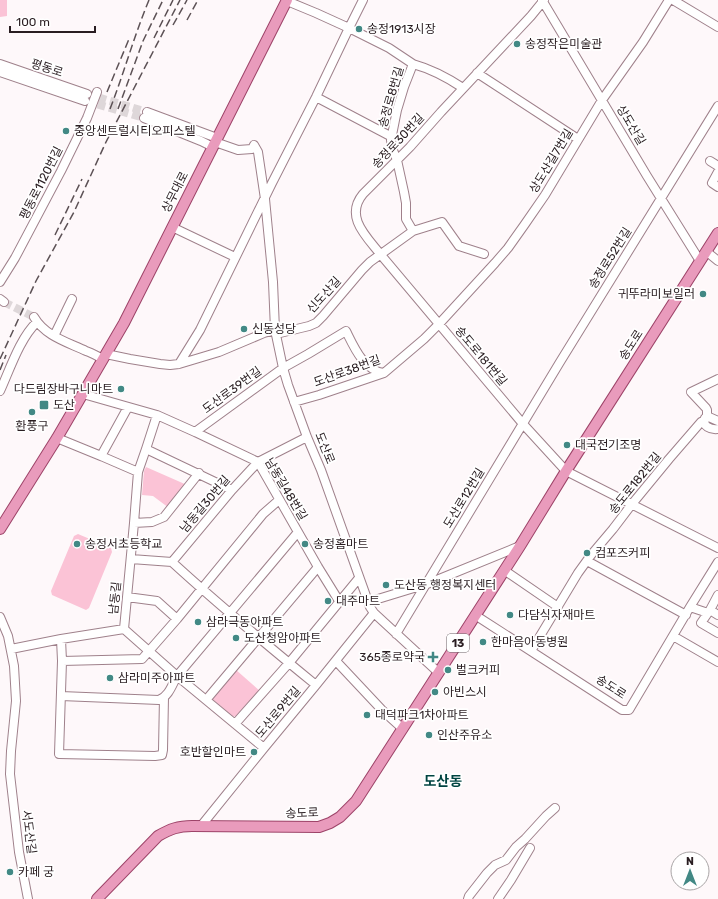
<svg xmlns="http://www.w3.org/2000/svg" width="718" height="899" viewBox="0 0 718 899" font-family="Rubik,'Noto Sans KR',sans-serif">
  <style>
    .green { fill: #fbc3d6 }
    .lines { fill: none; stroke-linecap: round; stroke-linejoin: round }
    .minor-tunnel { stroke: #ded7d9; stroke-width: 8; stroke-dasharray: 8 4; stroke-linecap: butt }
    .minor-casing { stroke: #9f818b; stroke-width: 10 }
    .major-casing { stroke: #9d4368; stroke-width: 12 }
    .minor { stroke: #fff; stroke-width: 8 }
    .major { stroke: #e99bbc; stroke-width: 10 }
    .rail { stroke: #5c5155; stroke-width: 1.5; stroke-dasharray: 8 4; stroke-linecap: butt }
    .poi-dot { fill: #428985; stroke: #fff; stroke-width: 1.5 }
    .labels { text-anchor: middle; dominant-baseline: central; stroke-width: 3.5; stroke-linejoin: round; paint-order: stroke }
    .shield { fill: #fff; stroke: #696164; stroke-width: 1 }
    .shield-label { font-size: 11px; font-weight: bold; fill: #291d21 }
    .poi-label { font-size: 12px; fill: #291d21; stroke: #fff; text-anchor: start }
    .street-label { font-size: 12px; fill: #291d21; stroke: #fff }
    .quarter-label { font-size: 14px; font-weight: bold; fill: #004441; stroke: #fff }
  </style>
  <rect width="100%" height="100%" fill="#fef8fa"/>
  <!-- green -->
  <path class="green" d="M0,0H7V16L0,17Z
    M146,467L187,485L169,508L153,496L142,495L144,471Z
    M78,534L111,548L112,552L89,608L86,610L52,595L51,591L74,536Z
    M235,669L261,692L238,717L232,716L210,697Z"/>
  <g class="lines">
    <!-- minor-tunnel -->
    <path class="minor-tunnel" d="M87,94L147,112
      M86,101L144,118
      M4,302L34,317"/>
    <defs>
      <path id="minor" d="M363,0L349,28L389,48L413,64L404,87L397,110L391,140L392,148L397,160L404,192L406,203V219L413,231
        M542,0L647,176L700,261
        M544,0L531,16L441,112L410,147L363,194C344,217 367,237 381,255L523,424L566,471L718,548
        M673,0L718,27
        M0,64L87,94
        M413,64C431,69 448,78 463,88
        M0,72L85,101
        M477,73L578,139
        M316,97L392,137
        M147,112L217,138
        M144,118L201,141L213,147
        M215,142L238,150L252,149L254,145L258,152L265,199L273,282L275,330L283,368L288,385L307,437L321,470L370,607L374,613L439,673
        M710,161L718,166
        M718,172L712,183L718,187
        M172,227L235,257
        M707,252L718,261
        M0,282L15,258L61,171L87,118L97,92
        M0,299L4,302
        M34,317C45,336 67,342 86,351C92,353 97,356 103,359
        M276,334L309,326L316,323L323,316L362,270L370,262L413,231L442,222L459,246L484,254
        M54,336L72,299
        M106,354L130,359L160,364L170,365L179,364L219,352L264,333L275,330
        M179,364L200,330L272,183L316,97L349,28L316,13L287,1
        M0,391C10,369 20,338 37,322
        M83,394L157,415L195,432L258,462L318,567L339,601
        M294,402L319,395L384,373L424,339L439,324L495,263L508,248L525,224L545,195L602,100L643,42L669,0
        M157,415L146,449L138,472L134,523L124,629L177,676L264,748
        M707,417V410L706,408L691,392L718,379
        M718,421L709,417L705,418C701,426 711,430 718,429
        M195,432L283,368L308,354L346,331C354,347 363,369 383,373
        M307,437L258,462L232,490L172,562C219,605 267,645 316,685
        M57,438L101,456L128,407
        M146,449L232,490
        M101,456L138,472
        M134,523L152,522L164,517L199,473
        M131,559L172,562
        M587,561L686,615
        M504,570L558,607
        M127,597L157,601L177,619
        M368,602L427,584L520,546
        M690,607L705,612L706,615
        M710,610L718,595
        M475,615L622,710H629L690,607L718,562
        M718,615L710,610L701,623L718,633
        M0,617L8,636L14,666L16,701L11,751L10,774L19,852L28,899
        M396,634L560,362L718,106
        M673,636L718,662
        M61,639L62,661L59,754L155,756L162,755L163,750L164,697
        M11,649L61,639L124,629
        M531,651L578,573L591,555L613,529L632,504L669,459L701,422L703,421
        M62,661L142,659L177,619L263,514L279,500
        M336,661L382,710L403,729
        M61,696L159,700C169,696 172,685 177,676L298,532
        M206,700L318,567
        M235,724L289,663L359,578
        M201,826L264,748L316,685L374,613
        M468,899L469,896L487,873L495,865L506,860L516,847L525,839L546,816L555,808
        M498,899L511,880L530,848"/>
      <path id="major" d="M0,529L57,438L124,323L287,0
        M97,899L158,836C170,829 178,826 192,826L319,827L330,823L340,817L356,801L520,546L566,471L718,233"/>
    </defs>
    <!-- minor casing -->
    <use href="#minor" class="minor-casing"/>
    <!-- major casing -->
    <use href="#major" class="major-casing"/>
    <!-- minor -->
    <use href="#minor" class="minor"/>
    <!-- major -->
    <use href="#major" class="major"/>
    <!-- rail -->
    <path class="rail" d="M187,20L198,0
      M173,25L187,0
      M154,38L173,0
      M107,92L129,39
      M110,109C124,73 134,36 149,0
      M118,109L143,41L163,0
      M55,235L82,179
      M0,359L36,281L74,212L106,142L180,0
      M0,370L6,355"/>
  </g>
  <!-- markers -->
  <g class="poi-dot">
    <circle cx="359" cy="29" r="4"/>
    <circle cx="517" cy="44" r="4"/>
    <circle cx="66" cy="131" r="4"/>
    <circle cx="703" cy="294" r="4"/>
    <circle cx="244" cy="329" r="4"/>
    <circle cx="121" cy="389" r="4"/>
    <rect x="39" y="400" width="10" height="10" rx="2"/>
    <circle cx="32" cy="412" r="4"/>
    <circle cx="567" cy="445" r="4"/>
    <circle cx="77" cy="544" r="4"/>
    <circle cx="305" cy="544" r="4"/>
    <circle cx="587" cy="553" r="4"/>
    <circle cx="386" cy="585" r="4"/>
    <circle cx="328" cy="601" r="4"/>
    <circle cx="510" cy="615" r="4"/>
    <circle cx="198" cy="622" r="4"/>
    <circle cx="236" cy="638" r="4"/>
    <circle cx="483" cy="642" r="4"/>
    <path d="M431 651h4v4h4v4h-4v4h-4v-4h-4v-4h4z"/>
    <circle cx="448" cy="670" r="4"/>
    <circle cx="110" cy="678" r="4"/>
    <circle cx="435" cy="692" r="4"/>
    <circle cx="367" cy="715" r="4"/>
    <circle cx="429" cy="735" r="4"/>
    <circle cx="254" cy="752" r="4"/>
    <circle cx="10" cy="872" r="4"/>
  </g>
  <g class="labels">
    <!-- shield labels -->
    <rect class="shield" x="447" y="634" width="22" height="18" rx="3"/>
    <g class="shield-label">
      <text x="458" y="643">13</text>
    </g>
    <!-- poi labels -->
    <g class="poi-label">
      <text x="367" y="29">송정1913시장</text>
      <text x="525" y="44">송정작은미술관</text>
      <text x="74" y="131">중앙센트럴시티오피스텔</text>
      <text x="695" y="294" text-anchor="end">귀뚜라미보일러</text>
      <text x="252" y="329">신동성당</text>
      <text x="113" y="389" text-anchor="end">다드림장바구니마트</text>
      <text x="53" y="405">도산</text>
      <text x="32" y="426" text-anchor="middle">환풍구</text>
      <text x="575" y="445">대국전기조명</text>
      <text x="85" y="544">송정서초등학교</text>
      <text x="313" y="544">송정홈마트</text>
      <text x="595" y="553">컴포즈커피</text>
      <text x="394" y="585">도산동 행정복지센터</text>
      <text x="336" y="601">대주마트</text>
      <text x="518" y="615">다담식자재마트</text>
      <text x="206" y="622">삼라극동아파트</text>
      <text x="244" y="638">도산청암아파트</text>
      <text x="491" y="642">한마음아동병원</text>
      <text x="425" y="657" text-anchor="end">365종로약국</text>
      <text x="456" y="670">벌크커피</text>
      <text x="118" y="678">삼라미주아파트</text>
      <text x="443" y="692">아빈스시</text>
      <text x="375" y="715">대덕파크1차아파트</text>
      <text x="437" y="735">인산주유소</text>
      <text x="246" y="752" text-anchor="end">호반할인마트</text>
      <text x="18" y="872">카페 궁</text>
    </g>
    <!-- street labels -->
    <g class="street-label">
      <text transform="translate(47 68) rotate(18)">평동로</text>
      <text transform="translate(391 97) rotate(-74)">송정로8번길</text>
      <text transform="translate(631 125) rotate(59)">상도산길</text>
      <text transform="translate(398 141) rotate(-47)">송정로30번길</text>
      <text transform="translate(551 161) rotate(-59)">상도산길7번길</text>
      <text transform="translate(41 183) rotate(-63)">평동로1120번길</text>
      <text transform="translate(175 192) rotate(-63)">상무대로</text>
      <text transform="translate(610 258) rotate(-58)">송정로52번길</text>
      <text transform="translate(324 295) rotate(-48)">신도산길</text>
      <text transform="translate(631 345) rotate(-57)">송도로</text>
      <text transform="translate(481 356) rotate(50)">송도로181번길</text>
      <text transform="translate(347 371) rotate(-20)">도산로38번길</text>
      <text transform="translate(232 390) rotate(-36)">도산로39번길</text>
      <text transform="translate(325 448) rotate(68)">도산로</text>
      <text transform="translate(635 483) rotate(-51)">송도로182번길</text>
      <text transform="translate(286 489) rotate(59)">남동길48번길</text>
      <text transform="translate(464 498) rotate(-59)">도산로12번길</text>
      <text transform="translate(205 504) rotate(-50)">남동길30번길</text>
      <text transform="translate(115 598) rotate(-84)">남동길</text>
      <text transform="translate(611 687) rotate(33)">송도로</text>
      <text transform="translate(278 712) rotate(-50)">도산로9번길</text>
      <text transform="translate(302 813) rotate(-2)">송도로</text>
      <text transform="translate(29 832) rotate(83)">서도산길</text>
    </g>
    <!-- quarter labels -->
    <g class="quarter-label">
      <text x="443" y="781">도산동</text>
    </g>
  </g>
  <!-- north arrow -->
  <g transform="translate(690 871)"><circle r="19" fill="#ffffff" stroke="#a9a5a6"/>
  <path d="M0-3L7 15L0 10L-7 15Z" fill="#428985"/>
  <text y="-6" font-size="11" font-weight="bold" text-anchor="middle" fill="#291d21">N</text>
  </g>
  <!-- scale -->
  <path d="M10 26v6h85v-6" fill="none" stroke="#291d21" stroke-width="2"/>
  <text x="16" y="26" font-size="12" fill="#291d21" stroke="#ffffff" stroke-width="3" paint-order="stroke">100 m</text>
</svg>
